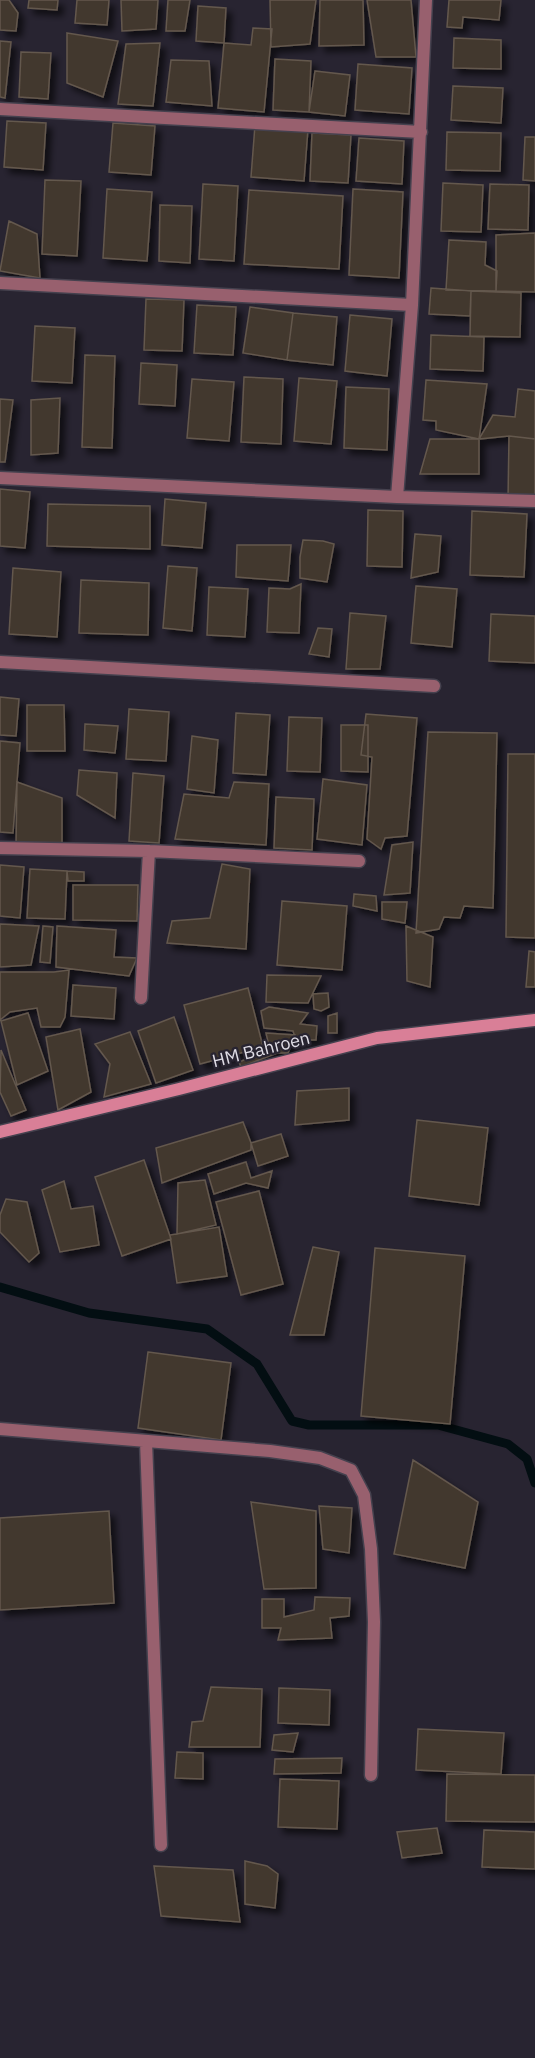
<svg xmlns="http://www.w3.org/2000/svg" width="535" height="2058" viewBox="0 0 535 2058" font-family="'IBM Plex Sans',sans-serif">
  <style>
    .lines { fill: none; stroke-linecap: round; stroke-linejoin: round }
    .stream { stroke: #030e12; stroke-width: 9 }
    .building { fill: #43372d; stroke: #64584d; stroke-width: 1.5; filter: url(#shadow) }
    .street-casing { stroke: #45414e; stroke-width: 15 }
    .secondary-casing { stroke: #45414e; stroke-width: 15 }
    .street { stroke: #98606e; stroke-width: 12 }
    .secondary { stroke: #d97f97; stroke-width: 12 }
    .labels { text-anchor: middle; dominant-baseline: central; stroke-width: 4.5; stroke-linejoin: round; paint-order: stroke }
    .street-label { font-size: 18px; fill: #dfdce5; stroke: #282431 }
  </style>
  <defs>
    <filter id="shadow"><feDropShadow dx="5.5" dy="5.5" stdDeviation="3" flood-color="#0009"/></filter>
  </defs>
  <rect width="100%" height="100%" fill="#282431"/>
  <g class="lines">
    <!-- stream -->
    <path class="stream" d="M0,1287L89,1313L207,1329L257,1364L292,1421L309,1425H438L508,1444L527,1459L535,1483"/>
  </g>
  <!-- building -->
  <path class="building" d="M0,0H9L18,13L16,31L0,30Z
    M29,0H58L57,10L28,8Z
    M77,0H109L107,25L75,23Z
    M121,0H158L156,29L122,31Z
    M168,0H190L185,31H166Z
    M270,0H316L310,44L271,47Z
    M320,0H363L364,45L319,46Z
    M367,0H411L416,57H376Z
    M449,0H501L499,20L463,17L462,28L447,27Z
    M198,6L226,8L224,43L196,41Z
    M253,28L272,29L264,112L218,108L224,43L251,45Z
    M67,33L118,41L103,97L67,83Z
    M454,38L501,40V69L453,68Z
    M0,41L11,42L5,98L0,97Z
    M160,43L153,106L118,104L126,44Z
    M21,52L51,53L48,99L19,97Z
    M275,59L311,61L309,112L273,110Z
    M171,60L209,61L212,106L166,102Z
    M358,64L412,68L409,114L355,110Z
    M315,71L350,75L345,116L309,112Z
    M453,86L503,88L501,123L451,120Z
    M7,121L46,123L43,170L4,167Z
    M113,123L155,126L151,175L109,172Z
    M255,125L308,129L304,181L251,177Z
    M447,132L501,133L500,171L446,170Z
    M312,133L351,135L348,183L310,181Z
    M525,137H535V181L523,180Z
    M359,138L404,141L402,184L356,181Z
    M45,180L81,181L77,256L42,254Z
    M443,183L483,185L481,232L441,231Z
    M203,184L238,186L234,261L199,259Z
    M490,184L529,185L528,230L488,229Z
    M107,189L152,192L147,261L103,258Z
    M353,189L403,192L399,278L349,275Z
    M249,190L343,196L339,269L244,264Z
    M160,205L192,206L190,263L159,261Z
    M9,221L37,234L40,278L0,271Z
    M535,233V292L496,291V235Z
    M449,240L486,242L485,265L497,271L496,291L446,290Z
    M431,288L471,291L470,316L429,314Z
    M471,291L521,293L520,337L470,336Z
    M146,299L184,300L182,351L144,350Z
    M197,305L236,307L233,355L194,353Z
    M250,307L293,313L287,360L243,353Z
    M293,313L337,317L333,365L287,360Z
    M350,315L392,319L387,376L345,371Z
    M35,326L75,328L72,383L32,381Z
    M431,335L484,337L483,371L430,369Z
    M85,355L115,356L112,448L82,447Z
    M141,363L177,365L175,406L139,404Z
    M244,377L283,379L281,444L241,442Z
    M299,378L337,381L331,444L294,441Z
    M192,379L234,382L229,441L187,438Z
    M426,380L487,384L479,439L436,430V421L423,420Z
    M346,387L389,389L387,450L344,448Z
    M518,389L535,391V439L509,436L479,439L493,415L515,417Z
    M60,398L58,453L31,455V400Z
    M0,399L13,400L5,462H0Z
    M509,436L535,439V500H508Z
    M430,439H479V474H420Z
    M0,489L30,492L25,548L0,546Z
    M165,499L206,503L202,548L162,545Z
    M48,504L150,506V549L47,546Z
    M368,510L403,511L402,567L367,566Z
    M472,511L527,514L524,577L470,575Z
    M415,534L441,536L438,572L411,578Z
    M303,540L323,541L334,544L327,582L300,578V557Z
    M237,545H291L288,581L236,577Z
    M168,566L197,568L192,631L163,628Z
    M13,568L61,572L57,637L9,634Z
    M81,580L149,583L148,635L79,633Z
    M301,584L299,633L267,632L269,588L290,589Z
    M416,586L457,589L452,647L411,643Z
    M209,587L248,589L245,637L207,635Z
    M350,613L386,616L380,669H346Z
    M491,614L535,616V663L489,661Z
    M318,628L332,629L329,657L309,654Z
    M0,697L19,699L16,736L0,735Z
    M27,705H64L65,751H27Z
    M129,709L169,712L166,761L126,759Z
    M236,713L270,715L266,775L233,773Z
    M366,714L417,718L407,836L385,838L381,849L367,839L372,757L361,755Z
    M289,717L322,718L320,772L287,771Z
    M85,724L118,726L115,753L84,750Z
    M341,725H368V772L341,771Z
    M428,732L497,733L493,908L464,906L460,918L444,917L439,929L416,933Z
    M192,736L218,740L214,793L187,789Z
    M0,741L20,743L13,833L0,832Z
    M508,754H535V938L506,937Z
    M79,770L117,773L115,818L77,795Z
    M133,773L164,776L159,843L129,841Z
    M323,779L367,785L362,845L317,839Z
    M17,782L62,798V846H16Z
    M234,782L269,784L266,845L175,839L184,794L229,798Z
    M276,797L314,799L312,850L274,848Z
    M413,842L410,893L384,895L392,845Z
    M222,864L250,869L246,949L167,943L172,921L210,918Z
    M0,865L24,867L20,918L0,916Z
    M30,869L67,871L65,919L27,918Z
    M67,871L84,872V881H68Z
    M73,885H138L137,921L73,920Z
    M354,894L376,896L377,911L353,906Z
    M282,901L347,906L342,970L277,965Z
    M382,902H407L405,923L382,919Z
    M0,924L39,926L31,965L0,967Z
    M43,926L53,927L50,963L40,962Z
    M57,926L116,930L114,957L137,958L129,976L56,967Z
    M406,926L433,937L430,987L407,981Z
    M529,951L535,952V987H526Z
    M69,970L65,1017L60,1027H41L37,1008L10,1012L0,1020V972H54Z
    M267,975L321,976L308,1003L266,1002Z
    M73,985L116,988L114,1019L71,1016Z
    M248,988L263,1047L200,1064L184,1005Z
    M328,993L329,1007L321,1011L314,1009L313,994Z
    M269,1007L308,1013L300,1024L317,1026L316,1040H296L293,1031L264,1028L261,1011Z
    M28,1013L48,1071L17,1085L1,1021Z
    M337,1013V1033H328V1016Z
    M174,1017L193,1070L156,1083L138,1031Z
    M80,1029L91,1092L58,1110L46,1037Z
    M130,1032L151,1084L104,1097L110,1064L95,1044Z
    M266,1033L295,1035L288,1053H277L241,1067L239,1062L270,1050Z
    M1,1050L26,1110L11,1116L0,1092Z
    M349,1088V1120L295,1125L297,1091Z
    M417,1120L488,1128L479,1205L409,1196Z
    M243,1122L251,1143V1150L162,1183L156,1148Z
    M281,1134L288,1156L258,1166L251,1143Z
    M144,1160L171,1239L122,1256L95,1177Z
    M246,1162L251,1178L272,1171L268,1188L246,1183L214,1194L208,1174Z
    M205,1180L216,1225L177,1234L178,1183Z
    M64,1181L71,1209L93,1206L99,1245L60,1252L42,1190Z
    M259,1191L283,1284L241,1295L216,1202Z
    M6,1199L27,1202L39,1253L29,1262L0,1232V1215Z
    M219,1227L227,1276L177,1283L170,1235Z
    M313,1247L339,1252L324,1335H290Z
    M375,1248L465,1256L450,1424L361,1416Z
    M148,1352L231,1363L221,1440L138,1428Z
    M413,1460L478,1502L465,1568L394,1554Z
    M251,1502L316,1511V1588L264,1589Z
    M319,1506L352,1508L349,1553L323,1549Z
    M109,1511L114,1603L0,1610V1518Z
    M315,1597L350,1598L349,1616L330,1618L332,1638L278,1640L281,1628H262V1599H284V1617L314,1610Z
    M211,1687L262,1689L260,1747H189L192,1722L203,1721Z
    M279,1688L330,1690L329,1725L278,1723Z
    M418,1729L504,1733L501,1774L416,1770Z
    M298,1733L293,1752L272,1750L274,1735Z
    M177,1752L203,1753V1779L175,1778Z
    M342,1758L341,1773L274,1774L275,1759Z
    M447,1774L535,1775V1822L446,1821Z
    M280,1779L339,1781L337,1829L278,1827Z
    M437,1828L442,1853L402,1858L397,1832Z
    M484,1830L535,1832V1869L482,1867Z
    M245,1861L267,1866L278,1874L275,1908L245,1904Z
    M154,1866L233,1870L240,1922L161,1916Z"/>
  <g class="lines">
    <defs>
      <path id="street" d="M0,109L421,132
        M0,283L412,305
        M0,478L397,497L535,501
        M397,497L412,305L426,0
        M0,662L434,686
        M0,848L149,851L359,861
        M141,998L149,851
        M0,1429L270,1451L320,1458L351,1470L364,1495L371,1549L374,1622L371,1775
        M146,1441L161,1845"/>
      <path id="secondary" d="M0,1132L179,1089L377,1038L535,1020"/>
    </defs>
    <!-- street casing -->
    <use href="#street" class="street-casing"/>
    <!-- secondary casing -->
    <use href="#secondary" class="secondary-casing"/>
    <!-- street -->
    <use href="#street" class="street"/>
    <!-- secondary -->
    <use href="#secondary" class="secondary"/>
  </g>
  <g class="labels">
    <!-- street labels -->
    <g class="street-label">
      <text transform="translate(261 1049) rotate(-14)">HM Bahroen</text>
    </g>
  </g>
</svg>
